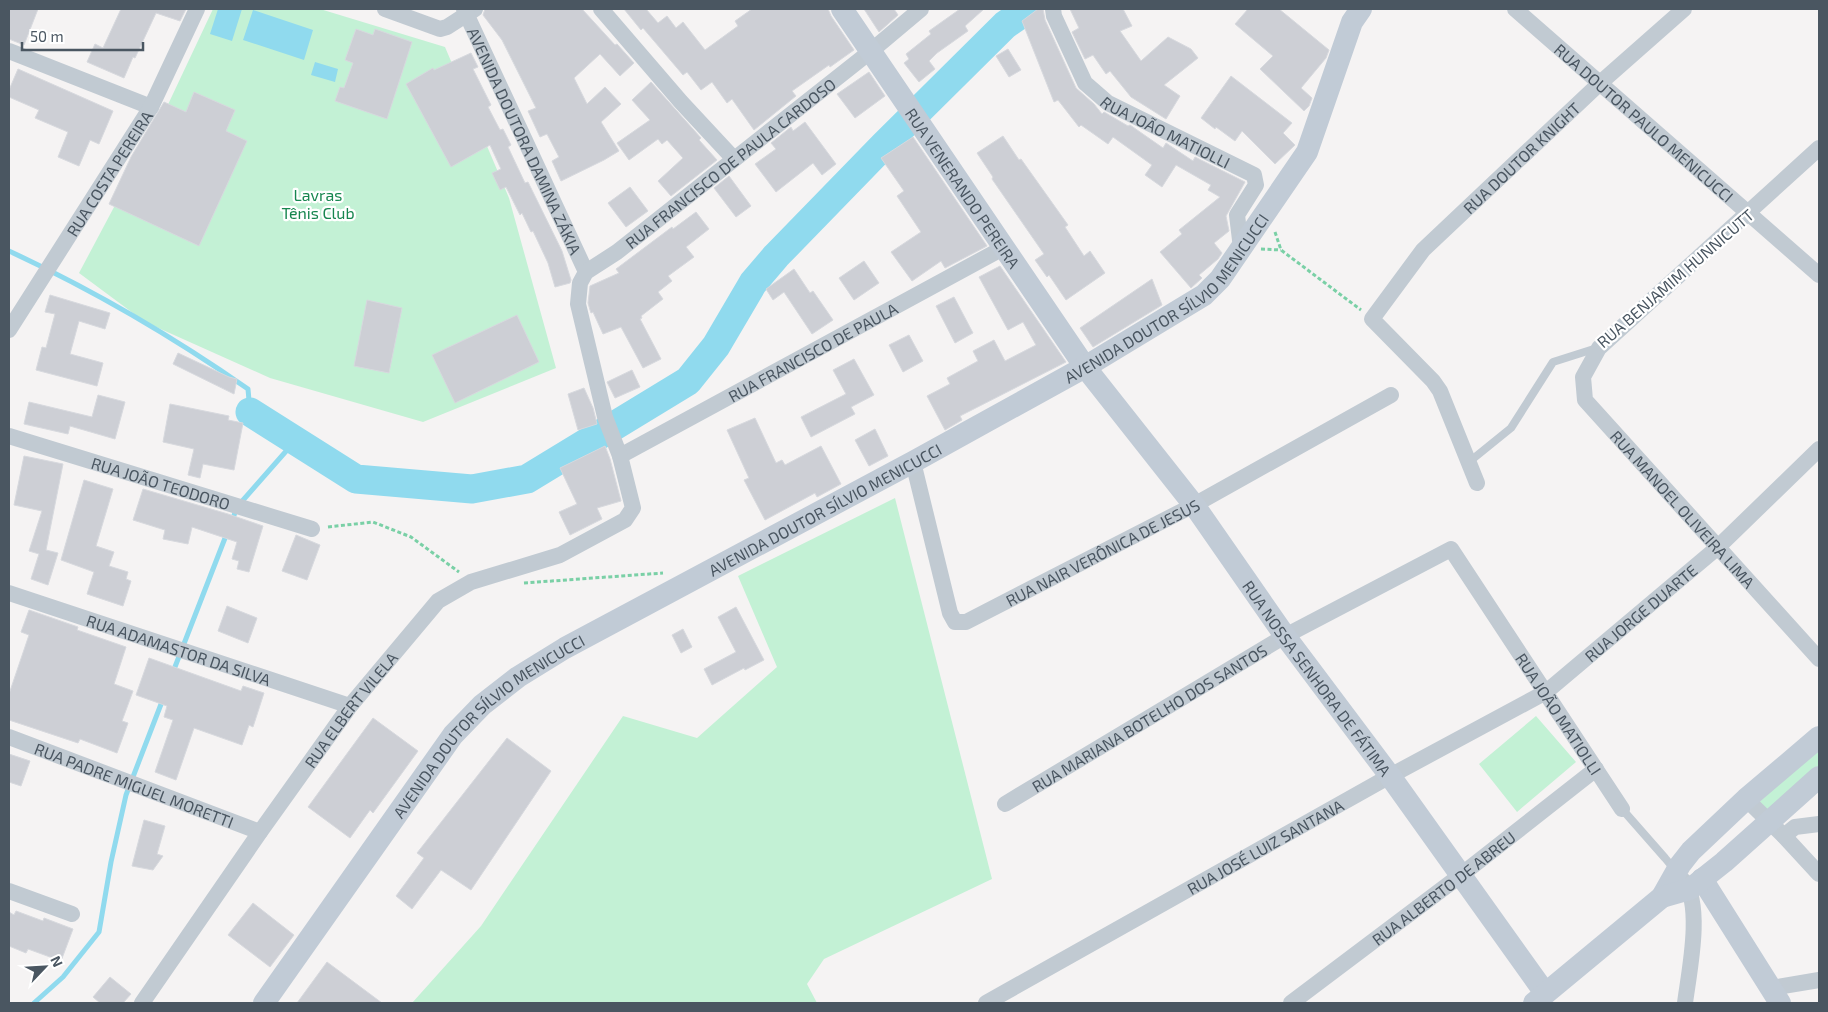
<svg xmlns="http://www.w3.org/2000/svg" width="1828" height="1012" viewBox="0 0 1828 1012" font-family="'Exo 2',sans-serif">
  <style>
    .green { fill: #c3f1d5 }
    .water { fill: #90daee }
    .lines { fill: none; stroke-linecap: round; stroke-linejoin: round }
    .stream { stroke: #90daee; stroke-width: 5 }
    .river { stroke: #90daee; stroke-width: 29 }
    .building { fill: #cdcfd5; stroke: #d7d9de }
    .path { stroke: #7ad0a6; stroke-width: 3; stroke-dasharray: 4 2.5; stroke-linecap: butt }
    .lane { stroke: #c1cad2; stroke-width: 8 }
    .street { stroke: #c1cad2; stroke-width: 16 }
    .secondary { stroke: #c1cbd6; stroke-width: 22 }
    .labels { text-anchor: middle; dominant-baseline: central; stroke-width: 4.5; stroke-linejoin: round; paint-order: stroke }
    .street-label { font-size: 16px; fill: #4a5661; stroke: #fff }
    .park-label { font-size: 16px; fill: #17864f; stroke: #fff }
  </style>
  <rect width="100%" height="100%" fill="#f5f3f3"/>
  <!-- green -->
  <path class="green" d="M213,9H320L445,47L509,198L556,368L423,422L270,378L145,322L79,273L164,113Z
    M895,498L992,879L824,959L807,984L817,1003H412L481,926L623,716L697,738L777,667L738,576Z
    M1536,716L1576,762L1517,812L1479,764Z
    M1819,747V768L1767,816L1756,805Z"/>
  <!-- water -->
  <path class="water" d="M218,9H242L232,41L210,34Z
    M253,10L313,30L304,60L243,40Z
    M315,62L338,69L335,82L311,75Z"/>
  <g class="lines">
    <!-- stream -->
    <path class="stream" d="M9,251C93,290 172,336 248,389L250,412
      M232,521L237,507L295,441
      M173,672L227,533
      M34,1003L63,977L99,932L111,862L126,795L163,699"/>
    <!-- river -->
    <path class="river" d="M250,412L356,479L472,489L527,479L688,381L716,346L753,283L776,256L884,145L1005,25L1028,9"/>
  </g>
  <!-- building -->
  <path class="building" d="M9,9H38L24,45L9,39Z
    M121,9H186L180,21L156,13L135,58L133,57L124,78L87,62L95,44L103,48Z
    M485,9H582L615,45L617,44L634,63L620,76L600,54L574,78L587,104L605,87L621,104L601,122L619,151L604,160L561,181L552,161L559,157L547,134L540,137L528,111L536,108L502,40L483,15Z
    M624,9H646L658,23L667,16L676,28L683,22L705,50L738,26L735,21L752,9H828L831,16L854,50L830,67L829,65L792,91L796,96L754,130L732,99L727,103L712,82L701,90L687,72L683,75L643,28L641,30Z
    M864,9H894L898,15L879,32Z
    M960,9H984L965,26L968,31L937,53L929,61L935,69L919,82L904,63L909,59L906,54L931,34L929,31Z
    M1038,9H1043L1045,20L1076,88L1094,104L1102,114L1104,112L1128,126L1130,125L1163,148L1166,143L1193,161L1195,157L1245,182L1226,216L1229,231L1214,243L1222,253L1218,259L1199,275L1202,278L1191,288L1160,252L1182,234L1179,230L1220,197L1208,190L1211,185L1176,165L1162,187L1145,175L1152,165L1113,137L1108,144L1081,125L1079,127L1058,100L1054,102L1022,21Z
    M1070,9H1123L1132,26L1120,31L1141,61L1168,37L1191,49L1198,58L1164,85L1180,96L1166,119L1131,97L1110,71L1106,74L1093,55L1085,59L1072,32L1079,28Z
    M1248,9H1279L1329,50L1326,58L1301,88L1312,98L1309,106L1304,111L1260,69L1273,56L1235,24Z
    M356,29L373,35L375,29L412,42L387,119L335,101L340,87L344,88L353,63L345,60Z
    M1008,49L1021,70L1009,77L996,56Z
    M471,53L478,67L473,69L491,105L488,107L500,130L503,129L511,145L508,147L525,183L528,182L562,251L571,280L570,283L555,287L548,263L533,231L531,232L522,213L520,215L506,187L500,190L492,173L501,169L490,145L451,167L406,84L433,68L434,70Z
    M18,69L113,111L99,144L90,140L79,166L58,157L68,132L35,118L39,110L9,97V90Z
    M869,72L885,96L855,118L837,94Z
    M1231,76L1292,123L1283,133L1295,145L1275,164L1242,131L1235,141L1216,127L1215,129L1201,118Z
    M651,82L701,138L699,140L717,160L671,196L658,181L683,158L667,140L662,144L658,139L629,160L617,143L650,120L632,100Z
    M194,92L235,110L226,131L247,141L199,246L109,204L131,157L164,102L186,112Z
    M805,122L836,164L822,175L813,163L776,192L755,164L776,149L771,143L791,127L793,131Z
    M1003,136L1019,160L1021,159L1068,225L1065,227L1084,256L1090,251L1105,273L1066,300L1049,275L1047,277L1035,260L1044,254L992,179L993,177L977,153Z
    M913,137L987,246L945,268L941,261L912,281L891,252L921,232L897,196L904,191L881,158Z
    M729,176L751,206L736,217L714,188Z
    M630,187L648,211L626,227L608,203Z
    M696,212L709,229L686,247L694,257L668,276L672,281L658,292L663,299L641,316L642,318L640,319L661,359L643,368L621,327L603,334L593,312L591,313L590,310L588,303L590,286L619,273L616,269L672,227L673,229Z
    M864,261L879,283L854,300L839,278Z
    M1000,266L1066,362L960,416L962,420L945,430L927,396L950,384L947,378L978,361L973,351L994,340L1005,361L1036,345L1023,322L1008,330L979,277Z
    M794,269L810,293L813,291L833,320L812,334L784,292L773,300L766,289Z
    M1152,279L1162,305L1093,347L1080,328Z
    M50,295L110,313L105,329L79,321L70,354L103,363L97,386L36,370L42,347L46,348L55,314L45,312Z
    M954,297L973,333L955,343L936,306Z
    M367,300L402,308L389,373L354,366Z
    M517,315L539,362L455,403L432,355Z
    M909,335L923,361L903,372L889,345Z
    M178,353L229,377L237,379L234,394L173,364Z
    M854,359L874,395L851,407L855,414L811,437L801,417L846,394L833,370Z
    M632,370L640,387L615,398L607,382Z
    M584,388L593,408L597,424L578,430L568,394Z
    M98,395L125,402L115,439L70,426L68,434L24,424L29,402L92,417Z
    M170,404L229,416L228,420L243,423L234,470L203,464L200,478L188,475L194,449L163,442Z
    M755,418L776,463L782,460L785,465L821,446L841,484L817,497L815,493L765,520L744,480L749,478L727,430Z
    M875,429L888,456L869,466L855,440Z
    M605,446L610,459L621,501L597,508L602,519L570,535L559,512L577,504L560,468Z
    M24,456L63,464L46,550L58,553L48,585L31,579L39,554L29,551L42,511L14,505Z
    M84,480L113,489L96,546L114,552L109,566L128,572L126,579L131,581L123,606L87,594L94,572L61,560Z
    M143,489L228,514L263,526L249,572L237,569L239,561L232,559L237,542L192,527L188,544L163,539L165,530L133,520Z
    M296,535L320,545L307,580L282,571Z
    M227,606L257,618L248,643L218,631Z
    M736,607L764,660L745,670L744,668L712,685L704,669L736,652L718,617Z
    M29,610L78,627L77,630L126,647L114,684L133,691L122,721L128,723L117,753L80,739L78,743L9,720V694L29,635L21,632Z
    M683,629L692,647L681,653L672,635Z
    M149,658L241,691L243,686L264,693L253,727L249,725L242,745L194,728L176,780L155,772L173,720L164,717L167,706L136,695Z
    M373,718L418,751L373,813L370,810L350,838L308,807Z
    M507,738L551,771L471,890L441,870L412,909L396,896L424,858L417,853Z
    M9,754L30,761L21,786L9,782Z
    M144,820L165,826L157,854L163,856L153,870L132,866Z
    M253,903L294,935L270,967L228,935Z
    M16,911L43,921L44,918L73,929L61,961L28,949L26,953L9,946V912L14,915Z
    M327,962L382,1003H297Z
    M110,977L131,994L123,1003H100L93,997Z"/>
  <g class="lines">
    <!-- path -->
    <path class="path" d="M1275,232L1281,250L1361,310
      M1261,249L1281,250
      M328,527L373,522L411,537L459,572
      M524,583L663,573"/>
    <!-- lane -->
    <path class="lane" d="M1469,462L1511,428L1553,362L1597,348
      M1622,809L1665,858L1675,870"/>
    <!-- street -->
    <g class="street">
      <path d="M385,9L440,29L447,27L475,9"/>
      <path id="s1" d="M464,9L586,272"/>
      <path d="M601,9L681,102L734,159"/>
      <path id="s2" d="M1053,9L1054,16L1085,83L1108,103L1254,175L1256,185L1237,215L1241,248"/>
      <path id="s3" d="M1515,9L1819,275"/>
      <path d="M9,51L151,107"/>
      <path id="s4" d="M1819,148L1599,348L1583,377L1585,400L1819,659"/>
      <path id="s5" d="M9,330L151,107L197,9"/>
      <path id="s6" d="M9,436L312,529"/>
      <path id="s7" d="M620,456L1005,247"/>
      <path id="s8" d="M913,462L950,613L955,622H966L1194,505L1391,395"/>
      <path id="s9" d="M1477,483L1440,391L1433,381L1372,319L1423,250L1599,84L1684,9"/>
      <path id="s10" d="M9,593L350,706"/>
      <path id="s11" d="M9,737L260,832"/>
      <path d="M1746,799L1784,836L1819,874"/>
      <path id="s12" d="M1005,804L1285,636L1451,549L1622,809"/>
      <path d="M1784,836L1795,827L1819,824"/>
      <path d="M1684,881C1703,906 1689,972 1685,1003"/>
      <path d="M9,891L72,914"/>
      <path d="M1772,988L1819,980"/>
      <path id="s13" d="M142,1003L260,832L350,706L438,601L471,582L560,555L625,520L633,508L620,456L605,417L578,304L580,283L586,272L617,252L871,51L921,9"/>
      <path id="s14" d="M986,1003L1390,776L1546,692L1717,548L1819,449"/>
      <path id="s15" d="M1291,1003L1461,875L1596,769"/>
    </g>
    <!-- secondary -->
    <g class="secondary">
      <path id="s16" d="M842,9L1085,367L1194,505L1285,636L1390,776L1545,993"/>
      <path d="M1702,879L1780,1003"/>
      <path d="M1662,897L1680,865L1691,851L1746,799L1819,737"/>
      <path id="s17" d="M264,1003L453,735L482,705L518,677L565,648L913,462L1085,367L1204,295L1220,279L1307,152L1352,22L1361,9"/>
      <path d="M1534,1003L1662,897L1690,889L1724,862L1819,777"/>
    </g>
  </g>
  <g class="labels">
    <!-- street labels -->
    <g class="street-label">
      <text stroke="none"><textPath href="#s3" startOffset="172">RUA DOUTOR PAULO MENICUCCI</textPath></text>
      <text stroke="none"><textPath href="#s2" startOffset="176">RUA JOÃO MATIOLLI</textPath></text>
      <text stroke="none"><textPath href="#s1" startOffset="145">AVENIDA DOUTORA DAMINA ZÁKIA</textPath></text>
      <text stroke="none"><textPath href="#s9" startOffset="419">RUA DOUTOR KNIGHT</textPath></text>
      <text stroke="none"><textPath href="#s13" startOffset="1145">RUA FRANCISCO DE PAULA CARDOSO</textPath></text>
      <text stroke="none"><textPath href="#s5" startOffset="186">RUA COSTA PEREIRA</textPath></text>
      <text stroke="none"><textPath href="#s16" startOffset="216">RUA VENERANDO PEREIRA</textPath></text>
      <text transform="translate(1675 278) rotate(-41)">RUA BENJAMIM HUNNICUTT</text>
      <text stroke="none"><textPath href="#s17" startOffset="1170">AVENIDA DOUTOR SÍLVIO MENICUCCI</textPath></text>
      <text stroke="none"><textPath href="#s7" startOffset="219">RUA FRANCISCO DE PAULA</textPath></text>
      <text stroke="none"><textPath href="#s6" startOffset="159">RUA JOÃO TEODORO</textPath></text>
      <text stroke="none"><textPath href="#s17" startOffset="765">AVENIDA DOUTOR SÍLVIO MENICUCCI</textPath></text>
      <text stroke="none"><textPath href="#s4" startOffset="500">RUA MANOEL OLIVEIRA LIMA</textPath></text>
      <text stroke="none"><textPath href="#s8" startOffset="330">RUA NAIR VERÔNICA DE JESUS</textPath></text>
      <text stroke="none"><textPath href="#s14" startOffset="764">RUA JORGE DUARTE</textPath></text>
      <text stroke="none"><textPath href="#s10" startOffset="179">RUA ADAMASTOR DA SILVA</textPath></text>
      <text stroke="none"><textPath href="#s16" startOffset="821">RUA NOSSA SENHORA DE FÁTIMA</textPath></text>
      <text stroke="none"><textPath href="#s13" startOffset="360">RUA ELBERT VILELA</textPath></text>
      <text stroke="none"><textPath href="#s12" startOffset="711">RUA JOÃO MATIOLLI</textPath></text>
      <text stroke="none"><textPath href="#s12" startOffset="168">RUA MARIANA BOTELHO DOS SANTOS</textPath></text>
      <text stroke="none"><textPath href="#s17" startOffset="360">AVENIDA DOUTOR SÍLVIO MENICUCCI</textPath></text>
      <text stroke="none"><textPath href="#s11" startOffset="134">RUA PADRE MIGUEL MORETTI</textPath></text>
      <text stroke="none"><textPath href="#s14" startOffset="320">RUA JOSÉ LUIZ SANTANA</textPath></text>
      <text stroke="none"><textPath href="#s15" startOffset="191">RUA ALBERTO DE ABREU</textPath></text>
    </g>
    <!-- park labels -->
    <g class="park-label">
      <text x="318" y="194">Lavras<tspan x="318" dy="18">Tênis Club</tspan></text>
    </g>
  </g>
  <!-- border -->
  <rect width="1828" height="1012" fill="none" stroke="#4a5661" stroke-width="20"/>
  <!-- north arrow -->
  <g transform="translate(45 967) rotate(65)" stroke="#ffffff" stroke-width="4" paint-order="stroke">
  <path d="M0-4L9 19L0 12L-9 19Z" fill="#4a5661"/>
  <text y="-8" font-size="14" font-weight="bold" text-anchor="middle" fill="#4a5661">N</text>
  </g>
  <!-- scale -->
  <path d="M22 42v8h121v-8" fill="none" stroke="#4a5661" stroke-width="2.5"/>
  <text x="30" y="42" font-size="15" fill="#4a5661" stroke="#ffffff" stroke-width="4" paint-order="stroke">50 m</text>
</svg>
